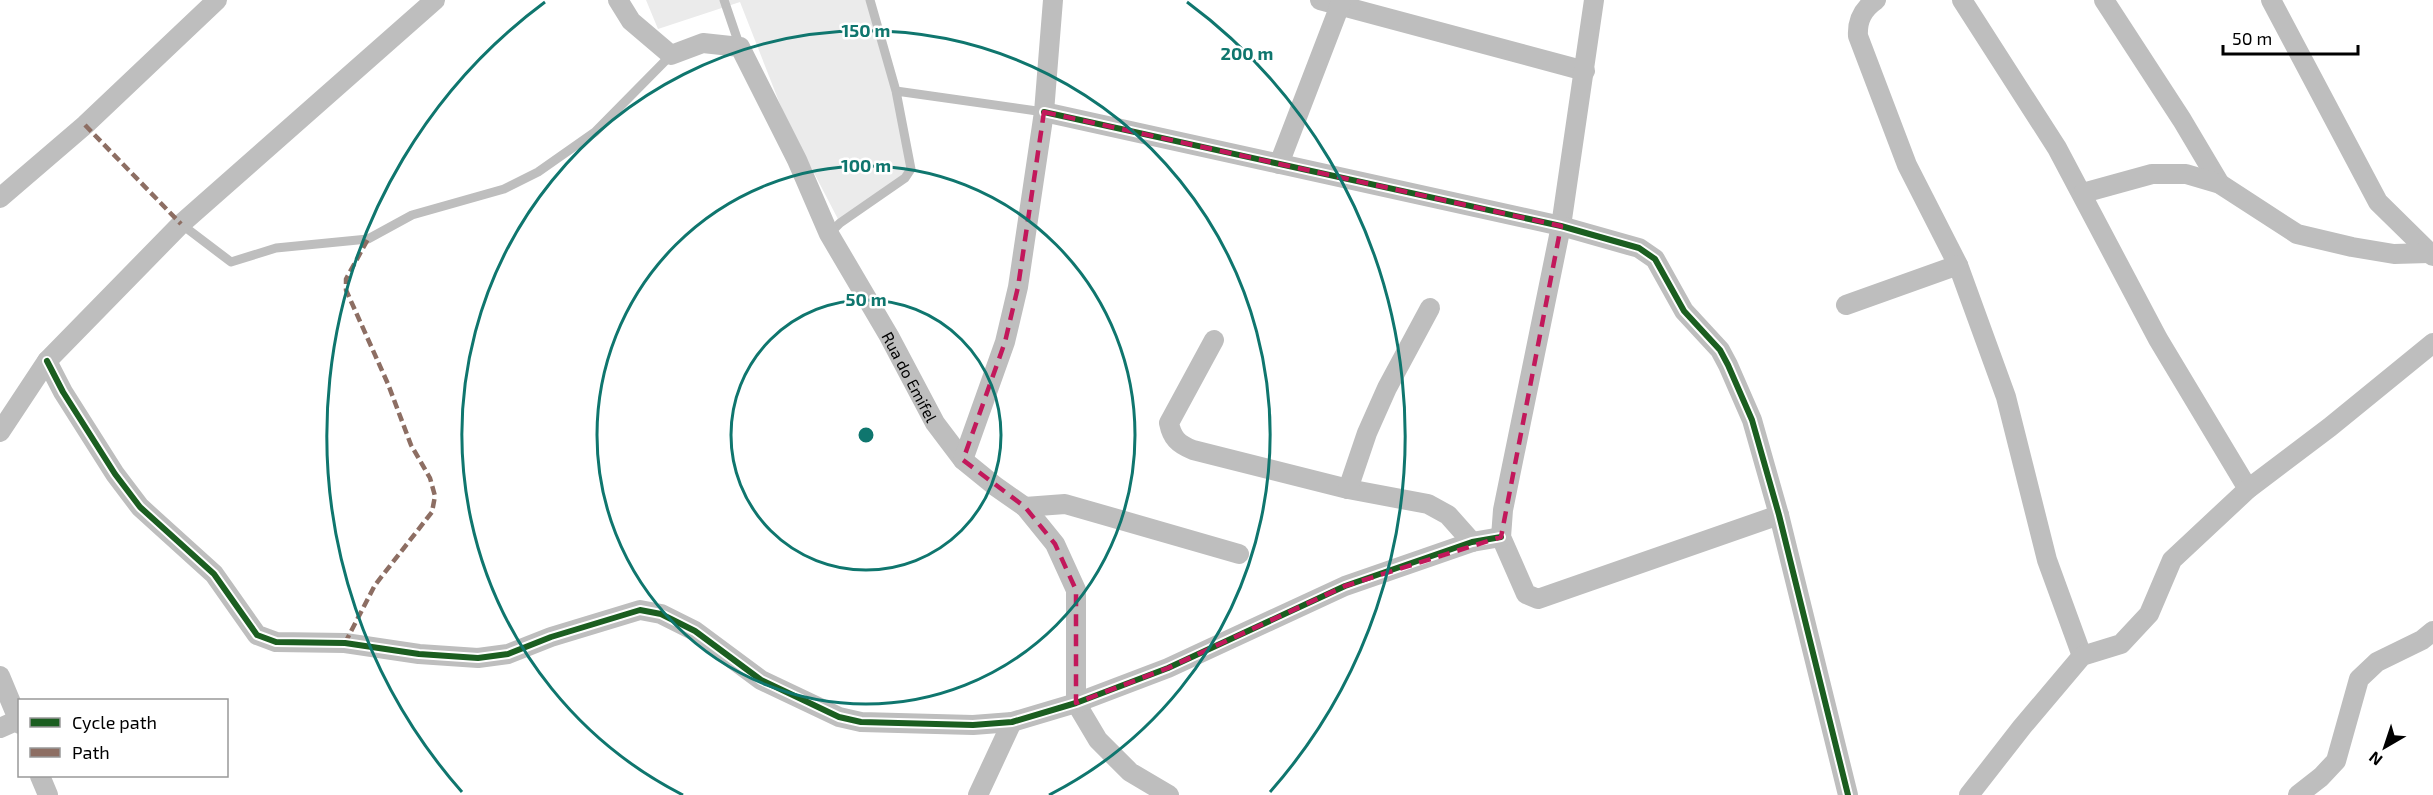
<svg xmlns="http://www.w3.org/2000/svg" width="2433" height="795" viewBox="0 0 2433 795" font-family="'Exo 2',sans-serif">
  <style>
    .green { fill: #ebebeb }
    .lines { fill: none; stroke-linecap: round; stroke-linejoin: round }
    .service { stroke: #bebebe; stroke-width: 9 }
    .minor { stroke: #bebebe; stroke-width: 20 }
    .quiet { stroke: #8d6e63; stroke-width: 4.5; stroke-dasharray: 9 4.5; stroke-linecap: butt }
    .cycleway-casing { stroke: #fff; stroke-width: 10 }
    .cycleway { stroke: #1b5e20; stroke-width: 6 }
    .marked { fill: none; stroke: #c2185b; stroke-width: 4.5; stroke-dasharray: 12 8; stroke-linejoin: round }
    .ring { fill: none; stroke: #0f766e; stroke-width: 3 }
    .labels { text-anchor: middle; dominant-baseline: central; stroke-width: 5; stroke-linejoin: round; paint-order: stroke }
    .street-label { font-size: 16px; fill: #000; stroke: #fff }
    .centre { fill: #0f766e; stroke: #fff; stroke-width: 3 }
    .ring-label { font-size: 18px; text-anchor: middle; font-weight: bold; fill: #0f766e; stroke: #fff; stroke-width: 5; stroke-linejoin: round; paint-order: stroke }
  </style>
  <rect width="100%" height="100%" fill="#fff"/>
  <!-- green -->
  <path class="green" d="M646,0H870L911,169L840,223L785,117L740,2L658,29Z"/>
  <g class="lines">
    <!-- service -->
    <path class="service" d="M724,0L740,47
      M896,91L1044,112
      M181,224L231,262L276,248L368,239L412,215L504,189L538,172L595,132L671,55
      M829,234L840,223L905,178L911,169L896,91L870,0"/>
    <!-- minor -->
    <g class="minor">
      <path id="s1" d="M618,0L631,21L671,55L703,43L740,47L797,160L829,234L889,336L935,423L963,460L995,486L1025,507L1055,544L1076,590V703L1098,740L1130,772L1169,795"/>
      <path d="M1320,0L1585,71"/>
      <path d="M1594,0L1561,226L1503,510L1501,537L1526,594L1538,599L1779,515"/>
      <path d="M1876,0C1863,9 1857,20 1858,36L1907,165L1958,265L2006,397L2047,560L2082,656"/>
      <path d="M1962,0L2057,148L2158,339L2248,489"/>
      <path d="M2104,0L2182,120L2220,184"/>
      <path d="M2271,0L2378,202L2433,256"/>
      <path d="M1044,112L1561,226L1639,248L1655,259L1684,311L1720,350L1728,365L1752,420L1779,515L1848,795"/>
      <path d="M1279,164L1342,0"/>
      <path d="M2083,193L2152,174H2186L2220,184L2297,234L2352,247L2394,254L2429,253"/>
      <path d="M0,198L85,125L217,0"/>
      <path d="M1846,305L1958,265"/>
      <path d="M1214,340L1169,423C1172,438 1178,444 1193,450L1348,489L1428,504L1448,515L1472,542"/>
      <path d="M47,361L63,392L115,474L140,507L214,574L257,635L276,642L345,643L419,654L478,658L508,654L551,637L640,610L661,614L695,631L761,680L839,717L861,722L973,725L1012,722L1076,703L1168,668L1345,586L1472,542L1501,537"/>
      <path d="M0,432L47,361L181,224L435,0"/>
      <path d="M963,460L1005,342L1018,287L1044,112L1053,0"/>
      <path d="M1348,489L1367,433L1387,388L1430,308"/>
      <path d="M1025,507L1065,504L1239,554"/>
      <path d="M0,676L20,724"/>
      <path d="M0,728L18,720"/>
      <path d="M40,776L48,795"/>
      <path d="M978,795L1012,722"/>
      <path d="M1969,795L2022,727L2082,656L2121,644L2149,614L2172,560L2248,489L2330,427L2433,343"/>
      <path d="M2298,795L2321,777L2336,761L2359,679L2377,662L2422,640L2433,631"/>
    </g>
    <!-- quiet -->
    <path class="quiet" d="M85,125L181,224
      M345,643L375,585L432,512L435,496L430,478L411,445L388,384L346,290V279L368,239"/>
    <defs>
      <path id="cycleway" d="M1044,112L1561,226L1639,248L1655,259L1684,311L1720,350L1728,365L1752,420L1779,515L1848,795
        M47,361L63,392L115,474L140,507L214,574L257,635L276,642L345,643L419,654L478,658L508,654L551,637L640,610L661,614L695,631L761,680L839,717L861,722L973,725L1012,722L1076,703L1168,668L1345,586L1472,542L1501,537"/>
    </defs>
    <!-- cycleway casing -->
    <use href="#cycleway" class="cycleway-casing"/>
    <!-- cycleway -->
    <use href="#cycleway" class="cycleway"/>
  </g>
  <!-- marked area -->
  <path class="marked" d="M1044,112L1561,226L1501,537L1345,586L1168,668L1076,703V590L1055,544L1025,507L963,460L1005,342L1018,287Z"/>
  <!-- distance rings -->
  <g class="ring">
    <circle cx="866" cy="435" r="135"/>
    <circle cx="866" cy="435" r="269"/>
    <path d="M683 795A404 404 0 1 1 1049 795"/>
    <path d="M462 792A539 539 0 0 1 545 2M1187 2A539 539 0 0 1 1270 792"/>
  </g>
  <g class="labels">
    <!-- street labels -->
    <g class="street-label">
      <text stroke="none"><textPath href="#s1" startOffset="520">Rua do Emifel</textPath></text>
    </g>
  </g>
  <circle cx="866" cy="435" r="9" class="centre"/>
  <g class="ring-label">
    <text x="866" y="37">150 m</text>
    <text x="1247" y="60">200 m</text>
    <text x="866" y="172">100 m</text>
    <text x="866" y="306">50 m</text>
  </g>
  <!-- legend -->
  <rect x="18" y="699" width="210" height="78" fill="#ffffff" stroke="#999999" stroke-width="1.5"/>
  <rect x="30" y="718" width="30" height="9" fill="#1b5e20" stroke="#999999" stroke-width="1.5"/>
  <text x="72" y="729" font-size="18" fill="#000000">Cycle path</text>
  <rect x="30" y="748" width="30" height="9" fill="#8d6e63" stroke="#999999" stroke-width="1.5"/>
  <text x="72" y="759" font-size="18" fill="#000000">Path</text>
  <!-- north arrow -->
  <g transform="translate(2385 747) rotate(219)" stroke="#ffffff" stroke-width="4.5" paint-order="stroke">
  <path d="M0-4.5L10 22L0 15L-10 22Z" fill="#000000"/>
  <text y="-9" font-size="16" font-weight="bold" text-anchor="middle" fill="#000000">N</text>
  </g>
  <!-- scale -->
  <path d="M2223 45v9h135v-9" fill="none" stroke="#000000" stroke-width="3"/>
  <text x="2232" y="45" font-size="18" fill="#000000" stroke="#ffffff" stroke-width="4.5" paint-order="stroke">50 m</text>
</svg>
